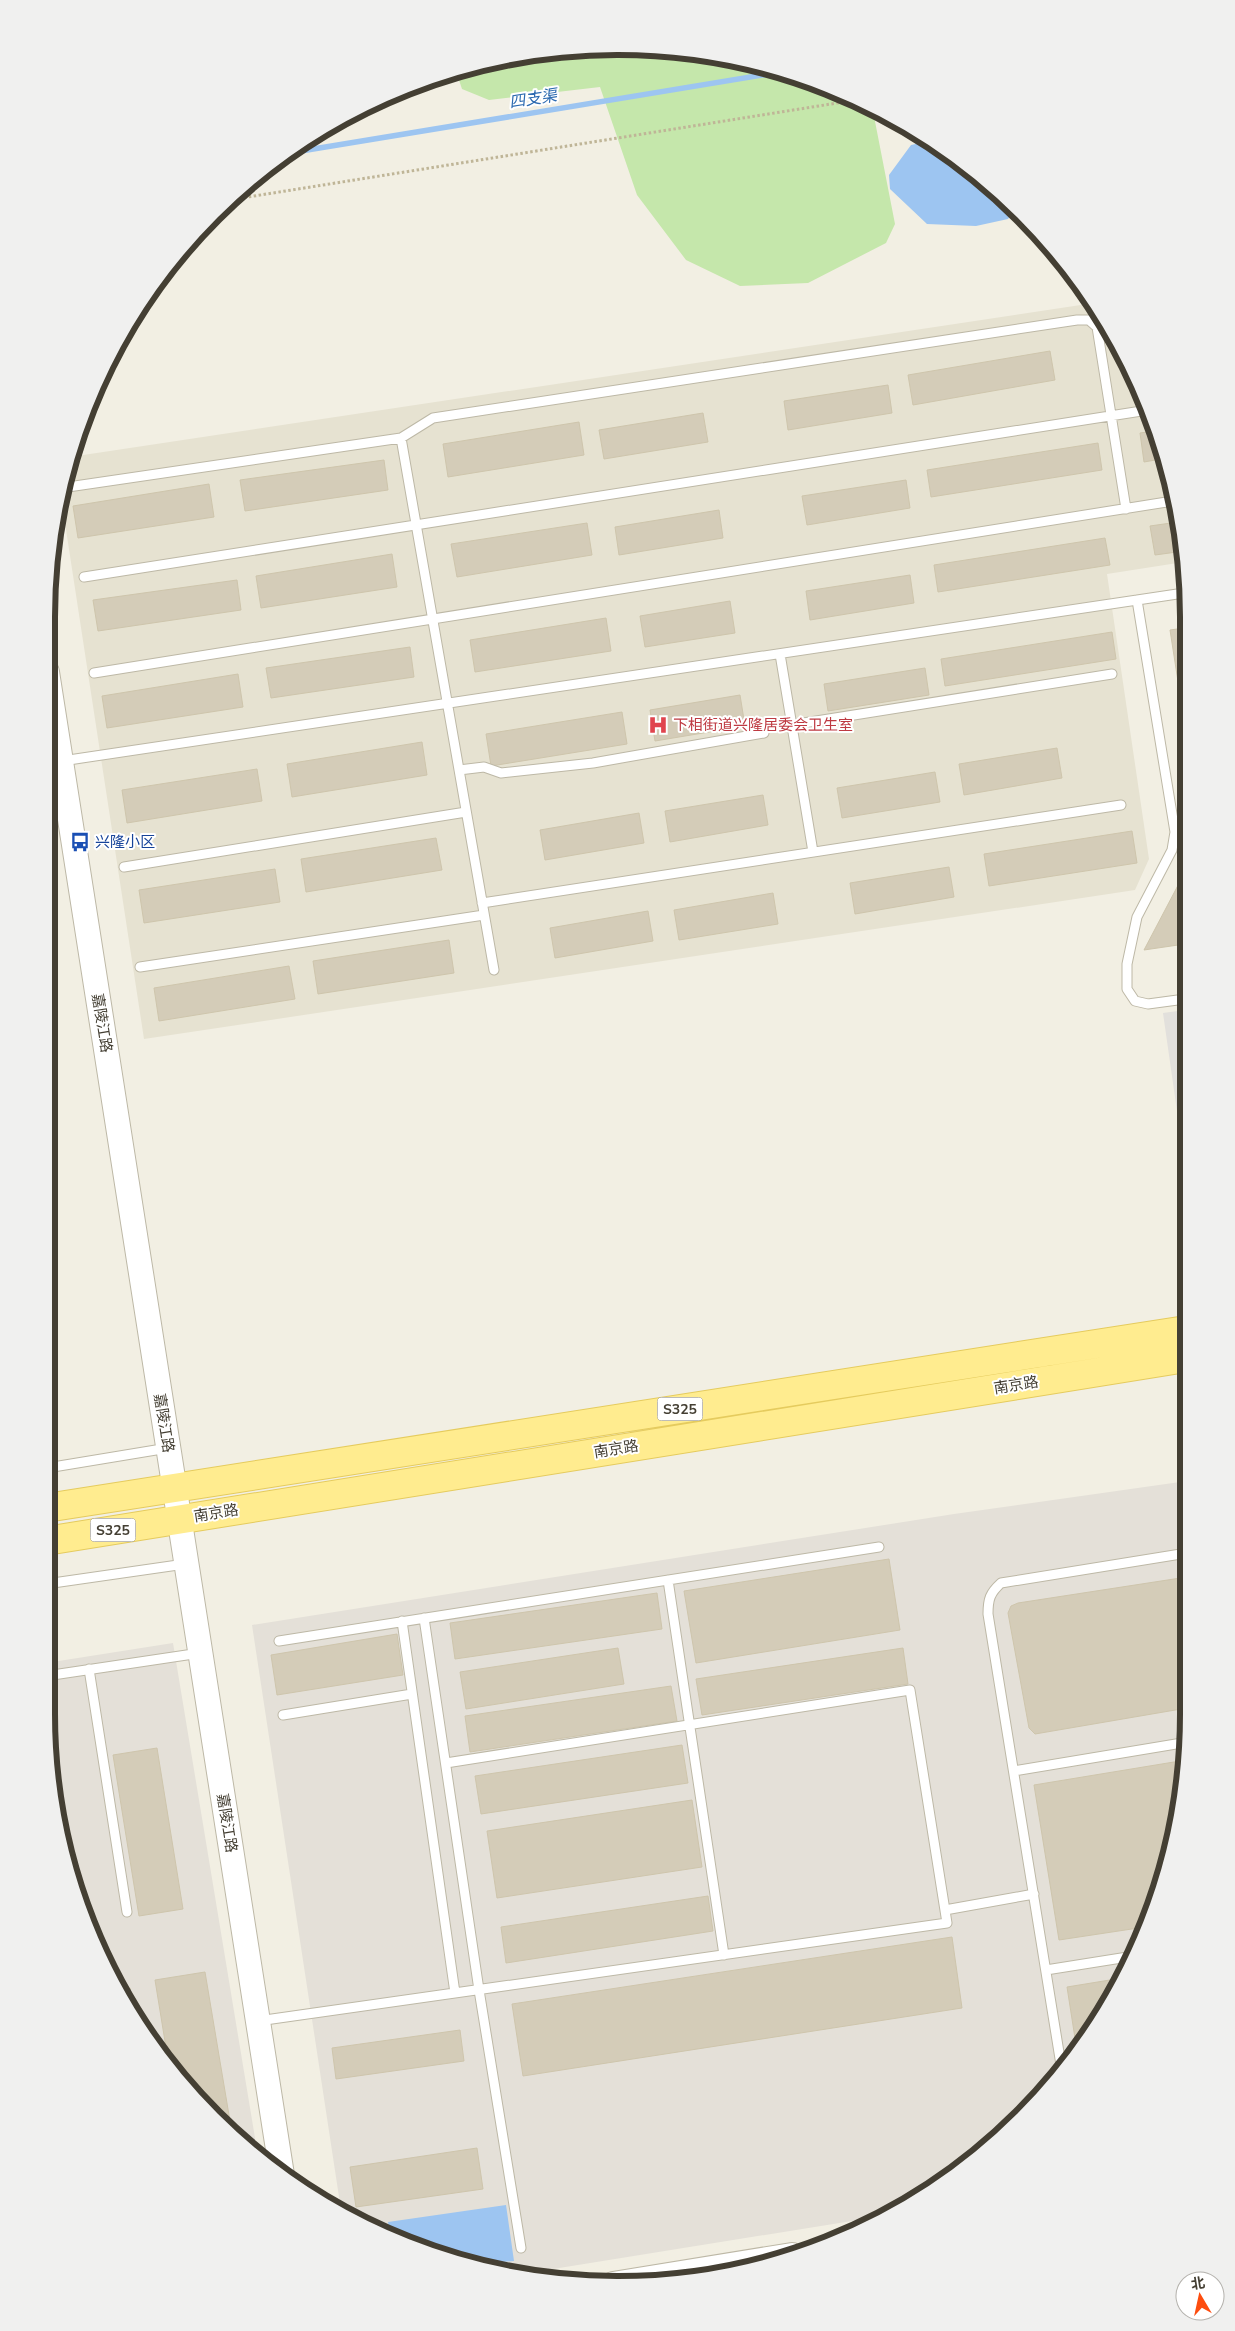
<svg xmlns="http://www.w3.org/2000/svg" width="1235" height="2331" viewBox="0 0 1235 2331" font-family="'Nunito Sans','Noto Sans SC',sans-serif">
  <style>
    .residential { fill: #e6e2d1 }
    .industrial { fill: #e4e0d8 }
    .green { fill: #c5e7ab }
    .parking { fill: #e2e0dc }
    .water { fill: #9dc5f1 }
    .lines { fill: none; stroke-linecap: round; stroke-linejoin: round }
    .stream { stroke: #9dc5f1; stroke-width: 5.5 }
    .building { fill: #d4ccb8; stroke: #cec5ac }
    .service-casing { stroke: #bdb8a6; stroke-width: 11 }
    .tertiary-casing { stroke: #bdb8a6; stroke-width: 26 }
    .primary-casing { stroke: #e5cb5e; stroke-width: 30 }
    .path { stroke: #bfb597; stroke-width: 3; stroke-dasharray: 2.5 2.5; stroke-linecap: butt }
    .service { stroke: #fff; stroke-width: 9 }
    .tertiary { stroke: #fff; stroke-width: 24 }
    .primary { stroke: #ffec8f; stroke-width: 28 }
    .labels { text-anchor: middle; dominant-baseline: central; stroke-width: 4; stroke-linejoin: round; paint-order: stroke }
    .shield { fill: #fff; stroke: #7c7970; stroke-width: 1 }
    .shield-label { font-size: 14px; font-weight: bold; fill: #443f33 }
    .health-label { font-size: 15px; fill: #be3a42; stroke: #fff; text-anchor: start }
    .transit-label { font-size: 15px; fill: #164399; stroke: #fff; text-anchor: start }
    .street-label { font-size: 15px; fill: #443f33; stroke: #fff }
    .water-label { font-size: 16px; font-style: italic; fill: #2c6ab0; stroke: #fff }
    .rim { fill: none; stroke: #443f33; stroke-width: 6 }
  </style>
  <rect width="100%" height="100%" fill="#f2efe3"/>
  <!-- residential -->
  <path class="residential" d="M1094,303L1145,399L1184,543V562L1107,574L1149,859L1135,890L144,1039L61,497L66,469L70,457Z"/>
  <!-- industrial -->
  <path class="industrial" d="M1187,1481L1188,1751L1169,1861L1130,1966L1071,2061L1021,2118L935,2188L889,2215L522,2274L470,2265L399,2241L341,2210L252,1625L954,1514Z
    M173,1643L258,2156L241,2143L164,2061L123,1999L77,1897L57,1825L46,1714V1663Z"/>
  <!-- green -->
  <path class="green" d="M655,47L766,66L872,106L895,224L886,243L808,283L740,286L686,260L637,195L600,87L489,100L462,89L456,71L543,51Z
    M1186,1110V1169L1177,1111Z"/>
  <!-- parking -->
  <path class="parking" d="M1185,1010L1186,1110L1177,1111L1163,1013Z"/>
  <!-- water -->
  <path class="water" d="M925,142L994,188L1014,211L1008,219L976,226L927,224L890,189L889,175L911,145Z
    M506,2205L514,2261L470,2265L391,2237L388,2222Z"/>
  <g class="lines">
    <!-- stream -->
    <path class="stream" d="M289,153L781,72"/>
  </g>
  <!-- building -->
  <path class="building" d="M1050,351L1055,380L913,405L908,375Z
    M888,385L892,413L788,430L784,401Z
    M703,413L708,442L604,459L599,430Z
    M579,422L584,455L448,477L443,444Z
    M1154,431L1161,459L1144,462L1140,433Z
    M1098,443L1102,470L931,497L927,470Z
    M384,460L388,490L245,511L240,480Z
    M906,480L910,508L807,525L802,496Z
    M209,484L214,517L78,538L73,506Z
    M719,510L723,538L619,555L615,527Z
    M1178,522L1184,551L1155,555L1150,526Z
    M587,523L592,555L457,577L451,544Z
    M1105,538L1110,565L938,592L934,565Z
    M392,554L397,587L261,608L256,576Z
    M910,575L914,603L810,620L806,591Z
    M237,580L241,610L98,631L93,600Z
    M730,601L735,633L645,647L640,616Z
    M606,618L611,651L475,672L470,640Z
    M1184,628V720L1170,630Z
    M1112,632L1116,659L945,686L941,659Z
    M410,647L414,677L271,698L266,668Z
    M925,668L929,695L828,711L824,684Z
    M238,674L243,707L107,728L102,696Z
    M740,695L745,726L655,741L650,710Z
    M622,712L627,744L491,766L486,734Z
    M422,742L427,775L292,797L287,764Z
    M1057,748L1062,778L964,795L959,764Z
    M257,769L262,801L127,823L122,790Z
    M935,772L940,802L842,818L837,788Z
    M763,795L768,825L670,842L665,811Z
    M639,813L644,843L545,860L540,830Z
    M1132,831L1137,863L989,886L984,854Z
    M436,838L442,870L306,892L301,859Z
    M949,867L954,897L855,914L850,883Z
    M275,869L280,902L144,923L139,890Z
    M1185,872V944L1144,950Z
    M773,893L778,924L679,940L674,910Z
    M648,911L653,941L555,958L550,928Z
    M449,940L454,973L318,994L313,961Z
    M289,966L295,999L159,1021L154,988Z
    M889,1559L900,1630L696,1663L684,1591Z
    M1187,1577V1708L1035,1734L1029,1728L1008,1613L1011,1606L1018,1603Z
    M657,1593L662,1629L455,1659L450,1623Z
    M397,1634L403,1675L277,1695L271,1655Z
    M618,1648L624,1684L466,1709L460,1672Z
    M903,1648L908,1684L702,1715L696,1679Z
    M671,1686L677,1721L470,1752L465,1716Z
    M682,1745L688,1783L481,1814L475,1776Z
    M157,1748L183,1909L139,1916L113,1755Z
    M1186,1760L1169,1861L1145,1927L1059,1940L1034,1785Z
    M692,1800L702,1867L497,1898L487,1831Z
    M708,1896L713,1931L506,1963L501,1927Z
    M952,1937L962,2008L523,2076L512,2004Z
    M205,1972L232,2133L169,2066L155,1980Z
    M1122,1978L1077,2051L1067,1987Z
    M130,1988L135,2018L119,1990Z
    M460,2030L464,2061L336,2079L332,2048Z
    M477,2148L483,2189L356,2207L350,2167Z"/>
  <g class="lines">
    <defs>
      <path id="service" d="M401,438L494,970
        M68,487L401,438L433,418L1077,320H1089L1097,327L1126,509
        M84,577L1148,410
        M1137,600L1175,832L1172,850L1137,917L1127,964V989L1135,1001L1148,1004L1185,999
        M780,654L813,852
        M94,673L1173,501
        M791,725L1112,674
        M62,761L1184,593
        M459,770L484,767L501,773L593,763L764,733
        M124,867L466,812
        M482,903L1121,805
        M140,967L484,915
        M47,1468L168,1448
        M668,1580L724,1955
        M46,1584L185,1564
        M424,1618L479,1990L521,2248
        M402,1621L455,1993
        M279,1641L879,1547
        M89,1669L127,1912
        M46,1676L200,1653
        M283,1715L412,1694
        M1014,1771L1188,1742
        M945,1910L1034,1894
        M1046,1970L1134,1956
        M258,2021L947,1923L910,1690L446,1763
        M1062,2071L988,1614C988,1599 990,1593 1001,1583L1187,1553"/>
      <path id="tertiary" d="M47,672L282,2175
        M613,2284L792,2255"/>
      <path id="primary" d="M46,1508L1186,1330
        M46,1541L1186,1358"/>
    </defs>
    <!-- service casing -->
    <use href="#service" class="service-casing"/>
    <!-- tertiary casing -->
    <use href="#tertiary" class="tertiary-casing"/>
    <!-- primary casing -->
    <use href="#primary" class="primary-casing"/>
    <!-- path -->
    <path class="path" d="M229,200L856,100"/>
    <!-- service -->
    <use href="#service" class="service"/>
    <!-- tertiary -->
    <use href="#tertiary" class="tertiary"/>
    <!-- primary -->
    <use href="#primary" class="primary"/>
  </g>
  <!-- icons -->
  <defs>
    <symbol id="hospital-bare" viewBox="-9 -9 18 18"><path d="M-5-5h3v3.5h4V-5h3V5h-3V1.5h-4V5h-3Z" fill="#e0444e" stroke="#fff" stroke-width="2.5" paint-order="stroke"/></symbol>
    <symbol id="bus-bare" viewBox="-9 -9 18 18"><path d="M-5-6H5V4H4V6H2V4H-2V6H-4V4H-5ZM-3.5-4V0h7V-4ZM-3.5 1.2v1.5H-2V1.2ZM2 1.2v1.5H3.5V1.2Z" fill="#1a4fb4" stroke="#fff" stroke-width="2.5" paint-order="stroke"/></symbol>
  </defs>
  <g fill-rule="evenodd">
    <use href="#hospital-bare" x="644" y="711" width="28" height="28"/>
    <use href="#bus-bare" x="66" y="828" width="28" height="28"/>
  </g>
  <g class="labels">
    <!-- shield labels -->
    <g class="shield">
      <rect x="657.5" y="1397.5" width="45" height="23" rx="4"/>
      <rect x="90.5" y="1518.5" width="45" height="23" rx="4"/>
    </g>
    <g class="shield-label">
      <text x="680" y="1409">S325</text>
      <text x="113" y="1530">S325</text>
    </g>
    <!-- health labels -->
    <g class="health-label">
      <text x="673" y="725">下相街道兴隆居委会卫生室</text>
    </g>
    <!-- transit labels -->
    <g class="transit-label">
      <text x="95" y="842">兴隆小区</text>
    </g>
    <!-- street labels -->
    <g class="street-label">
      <text transform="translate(102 1023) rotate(81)">嘉陵江路</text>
      <text transform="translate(1016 1385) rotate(-9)">南京路</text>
      <text transform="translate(164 1423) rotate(81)">嘉陵江路</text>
      <text transform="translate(616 1449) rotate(-9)">南京路</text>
      <text transform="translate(216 1513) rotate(-9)">南京路</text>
      <text transform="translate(227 1823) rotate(81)">嘉陵江路</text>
    </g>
    <!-- water labels -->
    <g class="water-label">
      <text transform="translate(533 99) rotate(-9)">四支渠</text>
    </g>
  </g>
  <!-- crop -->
  <path d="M0 0H1235V2331H0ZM617 55H618A562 562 0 0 1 1180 617V1714A562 562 0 0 1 618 2276H617A562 562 0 0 1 55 1714V617A562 562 0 0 1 617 55Z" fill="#f0f0ef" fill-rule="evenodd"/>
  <path class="rim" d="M617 55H618A562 562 0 0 1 1180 617V1714A562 562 0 0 1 618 2276H617A562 562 0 0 1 55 1714V617A562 562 0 0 1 617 55Z"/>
  <!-- north arrow -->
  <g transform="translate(1200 2296) rotate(351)"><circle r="24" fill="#ffffff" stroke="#b4b2ad"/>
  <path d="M0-4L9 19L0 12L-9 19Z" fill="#fd4d0f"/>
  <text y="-8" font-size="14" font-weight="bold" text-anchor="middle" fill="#443f33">北</text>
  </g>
</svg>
